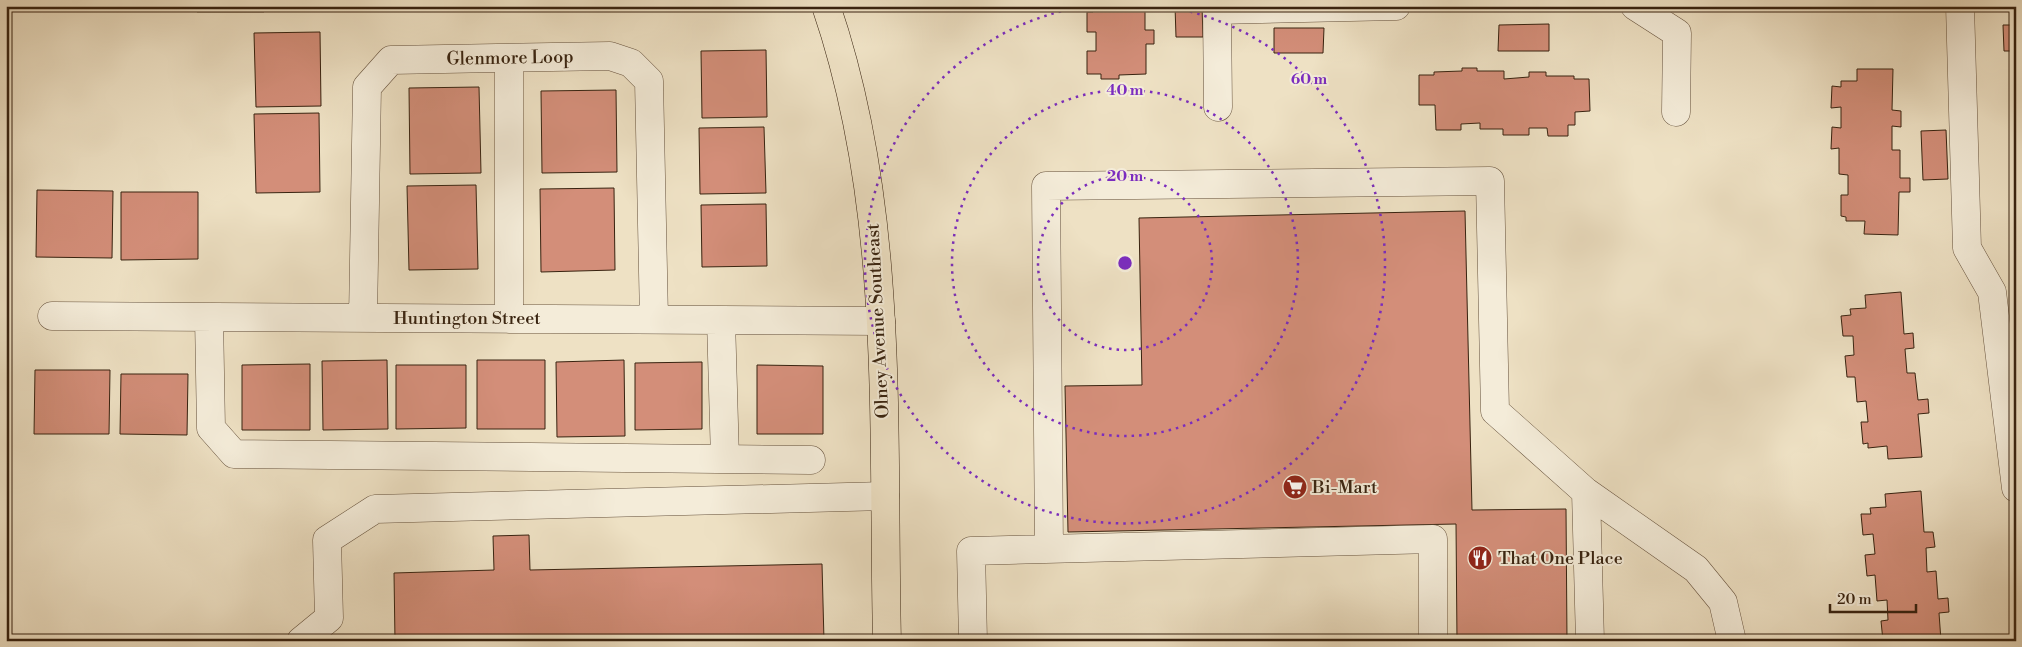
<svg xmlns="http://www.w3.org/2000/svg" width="2022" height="647" viewBox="0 0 2022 647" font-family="'Libre Bodoni',serif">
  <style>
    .building { fill: #d38e79; stroke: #382310 }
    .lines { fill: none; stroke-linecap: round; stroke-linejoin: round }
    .minor-casing { stroke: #66523d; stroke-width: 29 }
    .major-casing { stroke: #382310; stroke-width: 29 }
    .minor { stroke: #f4ecd9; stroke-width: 28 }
    .major { stroke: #eee1c4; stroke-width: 28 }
    .ring { fill: none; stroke: #7b2cbf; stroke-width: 2.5; stroke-dasharray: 2.5 5 }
    .labels { text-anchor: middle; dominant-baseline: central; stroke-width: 4; stroke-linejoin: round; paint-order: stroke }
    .street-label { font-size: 18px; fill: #382310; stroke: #f4ecd9 }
    .poi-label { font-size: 18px; fill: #382310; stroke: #f4ecd9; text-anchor: start }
    .centre { fill: #7b2cbf; stroke: #f4ecd9; stroke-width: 2.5 }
    .ring-label { font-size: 15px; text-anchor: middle; font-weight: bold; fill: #7b2cbf; stroke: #f4ecd9; stroke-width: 4; stroke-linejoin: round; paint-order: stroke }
  </style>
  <rect width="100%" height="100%" fill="#eee1c4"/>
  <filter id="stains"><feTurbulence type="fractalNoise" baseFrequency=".004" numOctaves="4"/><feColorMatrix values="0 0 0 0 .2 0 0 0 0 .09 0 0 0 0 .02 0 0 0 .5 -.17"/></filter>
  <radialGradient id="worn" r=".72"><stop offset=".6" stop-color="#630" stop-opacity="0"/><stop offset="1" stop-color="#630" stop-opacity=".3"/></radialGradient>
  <!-- building -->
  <path class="building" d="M6,6H64V8H6Z
    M197,6H264V12H197Z
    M485,6H550V9L485,10Z
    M1093,6H1145V30H1154V44H1146V74L1119,75V79H1101V74H1087V51H1096V32H1087V12H1093Z
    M1175,6H1202L1203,37H1176Z
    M1549,24V51H1498L1499,25Z
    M2003,25H2016V51H2004Z
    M1274,28H1324L1323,53H1274Z
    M320,32L321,106L256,107L254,33Z
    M766,50L767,117L702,118L701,51Z
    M1462,68H1477V71H1504V79L1529,77V72H1546V76H1574V79H1589L1590,111L1575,112V125H1568V136H1548L1547,128H1529V135H1503V129H1480V123L1461,124V130H1436L1435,105H1419V75H1434V72L1462,71Z
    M1857,69H1893L1892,110L1901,111V127L1892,126V150H1900V178H1910V192H1899L1898,235L1864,234L1865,221H1846V217L1841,216V195H1848V175L1839,174V148L1831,149L1832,127L1841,128V107L1831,108L1832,86L1841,87V81H1857Z
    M479,87L481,173L410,174L409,88Z
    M616,90L617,172L542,173L541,91Z
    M319,113L320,192L256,193L254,114Z
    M764,127L766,193L700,194L699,128Z
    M1946,130L1948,179L1923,180L1921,131Z
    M476,185L478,269L409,270L407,186Z
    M614,188L615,270L541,272L540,189Z
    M37,190L113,191L112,258L36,257Z
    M121,192H198V259L121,260Z
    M766,204L767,266L702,267L701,205Z
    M1465,211L1472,510L1566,509L1567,641H1457L1456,524L1068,532L1065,386L1142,385L1139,218Z
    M1901,292L1904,334L1913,333L1914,348L1905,349L1907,373H1915L1918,400L1928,399L1929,413L1918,414L1922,457L1888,459L1887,446L1868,448V443L1863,444L1861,422H1868L1866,401L1857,402L1855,377H1847L1845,356L1854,355L1853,336H1843L1841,316L1851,315L1850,309L1866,308L1865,295Z
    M387,360L388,429L323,430L322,361Z
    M477,360H545V429H477Z
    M624,360L625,436L557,437L556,362Z
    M702,362V429L635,430V363Z
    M310,364V430H242V365Z
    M396,365H466V428L396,429Z
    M757,365L823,366V434H757Z
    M35,370H110L109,434H34Z
    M121,374H188L187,435L120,434Z
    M1921,491L1924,532H1933L1935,547L1926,548L1927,572L1936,571L1938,599L1948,598L1949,612L1939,613L1941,641H1883L1881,621L1888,620L1887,600L1877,601L1875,575L1867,576L1865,555L1875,554L1873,534L1863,535L1861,514H1871L1870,508L1886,507L1885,494Z
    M529,535L530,570L822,564L824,641H395L394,573L494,570L493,536Z"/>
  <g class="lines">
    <defs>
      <path id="minor" d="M1216,6L1217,10L1396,6
        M1635,6L1677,33L1676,112
        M1960,6L1967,248L1992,292L2016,488
        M1217,10L1218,107
        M509,58V319
        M52,316L881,321
        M209,317L211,428L234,454L811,460
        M363,318L367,87L391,60L610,56L631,63L649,81L654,319
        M721,320L725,459
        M1586,492L1590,641
        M1049,549L1046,186L1490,181L1495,411L1586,492L1696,569L1723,602L1732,641
        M301,641L329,618L327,540L375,509L885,496
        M973,641L971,551L1433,539V641"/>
      <path id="major" d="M826,6C896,210 882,429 887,641"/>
    </defs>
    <!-- minor casing -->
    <use href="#minor" class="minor-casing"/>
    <!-- major casing -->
    <use href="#major" class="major-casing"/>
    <!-- minor -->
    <use href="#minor" class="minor"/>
    <!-- major -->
    <use href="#major" class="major"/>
  </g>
  <!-- distance rings -->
  <g class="ring">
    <circle cx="1125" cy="263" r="87"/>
    <circle cx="1125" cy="263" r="173"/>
    <path d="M1168 7A260 260 0 1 1 1082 7"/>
  </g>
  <!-- icons -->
  <defs>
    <symbol id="supermarket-disc" viewBox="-11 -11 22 22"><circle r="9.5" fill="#8f2418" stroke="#f4ecd9"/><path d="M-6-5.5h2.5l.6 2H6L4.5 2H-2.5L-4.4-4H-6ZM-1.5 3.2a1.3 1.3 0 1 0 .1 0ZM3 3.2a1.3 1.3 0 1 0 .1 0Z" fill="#fff"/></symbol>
    <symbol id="restaurant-disc" viewBox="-11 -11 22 22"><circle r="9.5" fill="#8f2418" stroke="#f4ecd9"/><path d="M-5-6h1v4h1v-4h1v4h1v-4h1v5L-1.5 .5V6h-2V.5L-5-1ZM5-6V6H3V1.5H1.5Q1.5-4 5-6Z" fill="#fff"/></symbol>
  </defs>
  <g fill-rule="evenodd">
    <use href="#supermarket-disc" x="1281" y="473" width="28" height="28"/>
    <use href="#restaurant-disc" x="1466" y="544" width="28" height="28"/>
  </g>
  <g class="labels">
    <!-- street labels -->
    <g class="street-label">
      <text transform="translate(510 58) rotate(-1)">Glenmore Loop</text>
      <text x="467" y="318">Huntington Street</text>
      <text transform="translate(878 321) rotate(-93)">Olney Avenue Southeast</text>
    </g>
    <!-- poi labels -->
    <g class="poi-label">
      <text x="1312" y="487">Bi-Mart</text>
      <text x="1498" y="558">That One Place</text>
    </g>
  </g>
  <circle cx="1125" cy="263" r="8" class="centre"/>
  <g class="ring-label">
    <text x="1309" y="84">60 m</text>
    <text x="1125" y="95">40 m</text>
    <text x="1125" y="181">20 m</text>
  </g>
  <!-- margin -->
  <rect width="2022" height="647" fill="none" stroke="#eee1c4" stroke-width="25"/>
  <rect x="8" y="8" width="2007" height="632" fill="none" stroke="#382310" stroke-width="2.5"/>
  <rect x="12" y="12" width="1997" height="622" fill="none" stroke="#382310"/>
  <!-- scale -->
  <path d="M1830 604v8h86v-8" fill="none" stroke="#382310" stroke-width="2.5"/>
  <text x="1837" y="604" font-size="15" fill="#382310" stroke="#f4ecd9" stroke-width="4" paint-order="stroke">20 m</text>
  <rect width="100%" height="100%" filter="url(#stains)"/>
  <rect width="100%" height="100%" fill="url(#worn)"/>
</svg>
